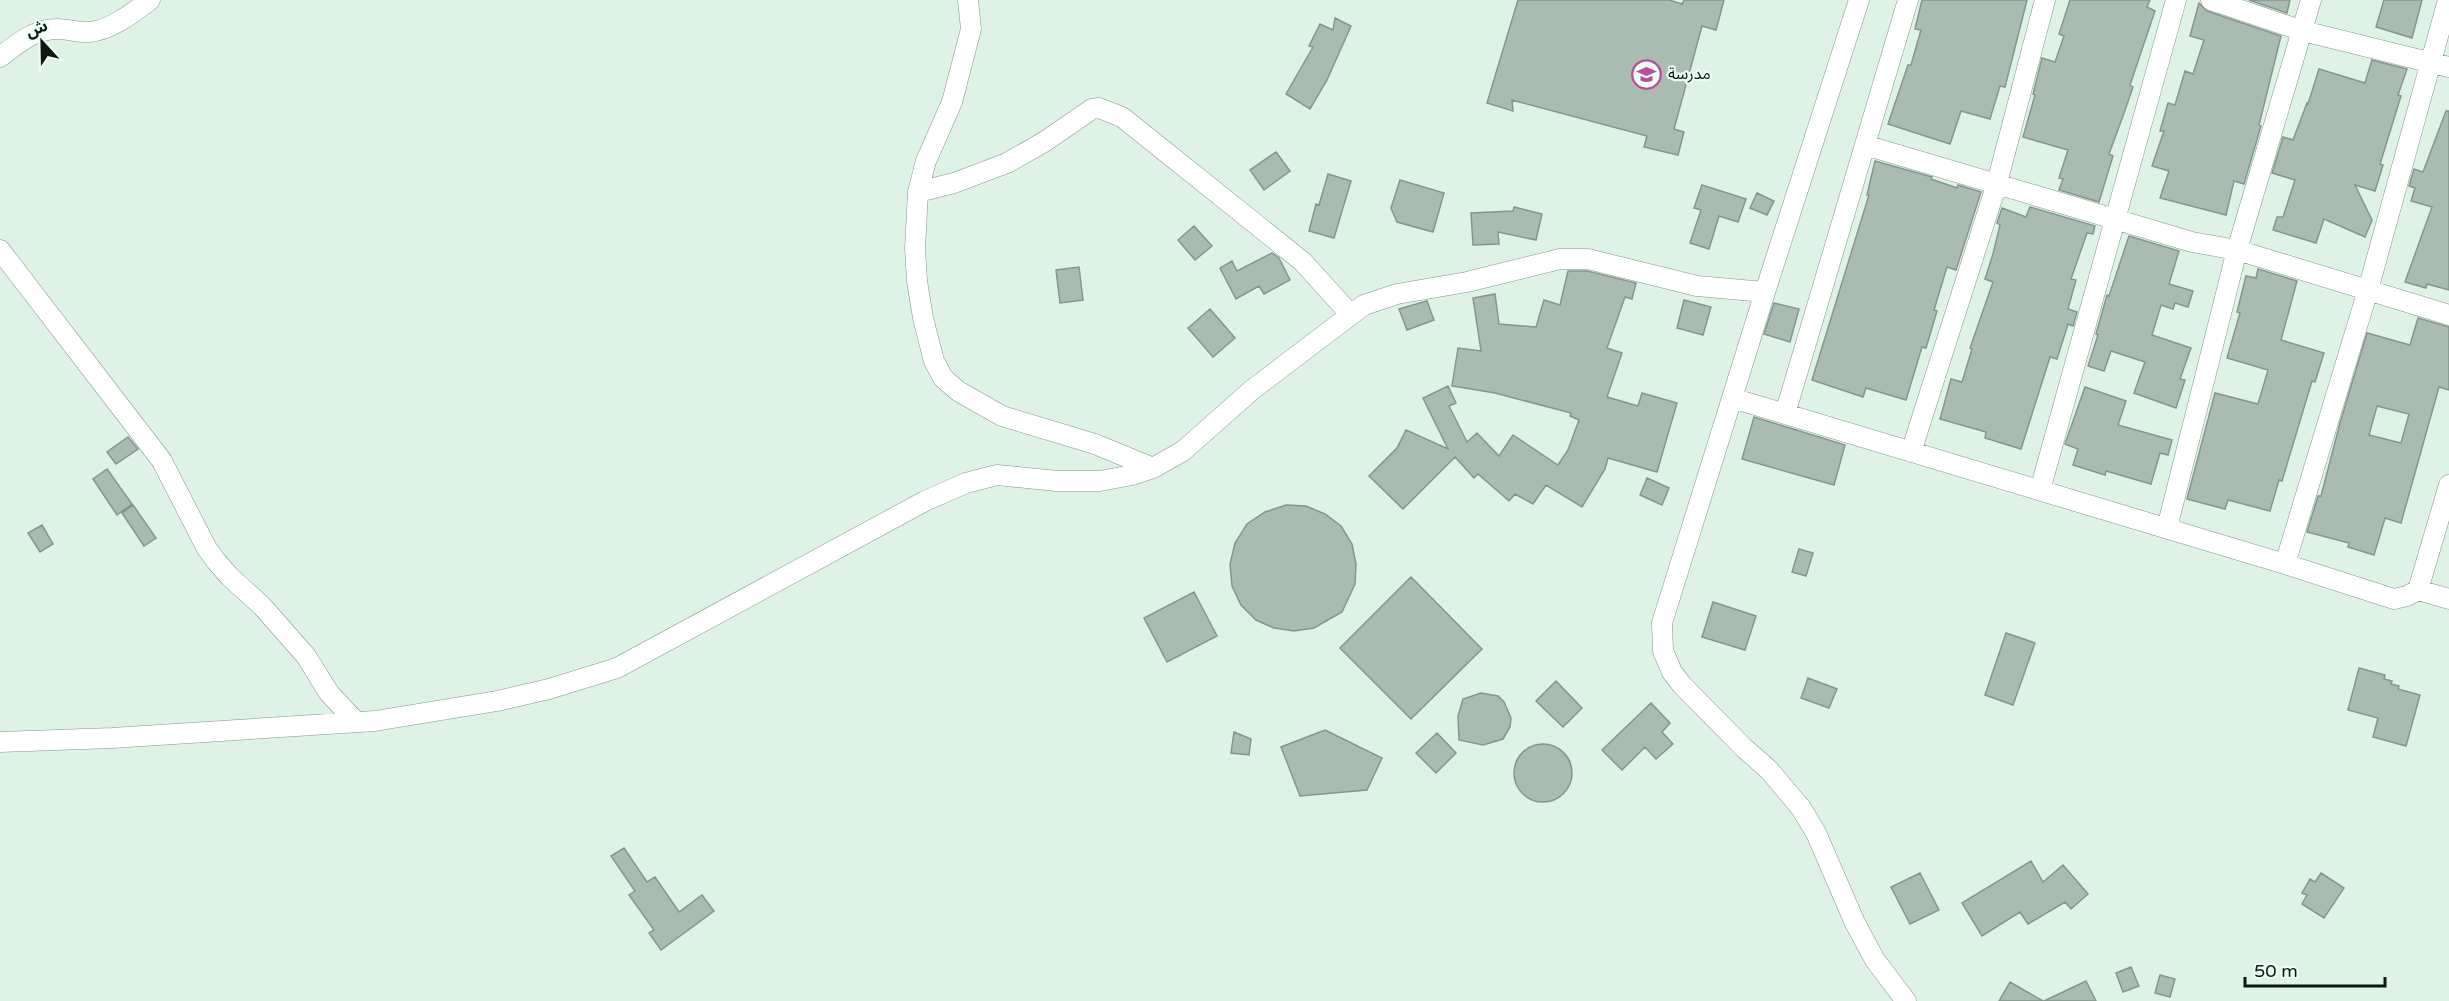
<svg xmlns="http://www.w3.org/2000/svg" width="2449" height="1001" viewBox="0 0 2449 1001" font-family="'Varela Round','Noto Sans Arabic',sans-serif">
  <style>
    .building { fill: #aabcb1; stroke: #85978d; stroke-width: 1.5; fill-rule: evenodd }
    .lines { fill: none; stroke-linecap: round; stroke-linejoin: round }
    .minor-casing { stroke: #85978c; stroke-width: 21 }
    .minor { stroke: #fff; stroke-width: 20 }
    .labels { text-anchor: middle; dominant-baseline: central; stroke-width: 4.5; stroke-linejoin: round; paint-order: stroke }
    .poi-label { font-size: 16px; fill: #0f1612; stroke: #ebfff3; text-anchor: start }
  </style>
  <rect width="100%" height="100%" fill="#def2e6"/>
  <!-- building -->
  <path class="building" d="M1518,0H1669L1682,4L1684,0H1724L1716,30L1702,26L1674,129L1684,132L1678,155L1644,147L1647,136L1512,100L1513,111L1487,103Z
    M1922,0H2027L2005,87L2000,86L1990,119L1961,111L1950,144L1888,124L1908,65H1911L1921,30L1915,29Z
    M2070,0H2150L2147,7L2155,11L2130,85L2133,87L2123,116L2109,154L2113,156L2099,202L2059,190L2063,179L2059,178L2068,150L2023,137L2035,95L2033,94L2042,58L2055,62L2064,36L2059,34Z
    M2249,0H2290L2287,13Z
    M2384,0H2422L2412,38L2376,27Z
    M2199,3L2207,11L2281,36L2259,125L2261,126L2244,184L2234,181L2226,215L2160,198L2169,171L2152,166L2164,131H2160L2168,103L2175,105L2185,71L2193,74L2204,40L2190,36Z
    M1335,18L1351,26L1327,80L1310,109L1286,94L1313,47L1309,46L1320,24L1333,30Z
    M2372,60L2407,69L2398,95L2401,96L2380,164L2383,165L2375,191L2355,185L2372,220L2365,237L2324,219L2316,243L2273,230L2277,217H2283L2295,180L2272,173L2283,137L2293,140L2307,103L2308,104L2319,69L2365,83Z
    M2446,111H2449V290L2427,284L2426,288L2405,282L2432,207L2411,201L2415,188L2409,186L2414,169L2423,172Z
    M1276,152L1290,171L1264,190L1250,170Z
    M1875,161L1932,177L1931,179L1957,188L1958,185L1981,192L1956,270L1947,267L1934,310L1937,311L1926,348L1922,347L1906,400L1866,388L1863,397L1812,380L1869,195H1867Z
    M1328,174L1351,181L1334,238L1309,231L1316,204L1319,205Z
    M1400,180L1444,193L1433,232L1397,222L1391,208Z
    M1702,185L1746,199L1738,222L1719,216L1709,249L1690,243L1701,210L1694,208Z
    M1757,193L1774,201L1767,215L1750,208Z
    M1514,207L1542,214L1536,240L1498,232L1499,244L1473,245L1471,213L1513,211Z
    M2030,207L2095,226L2093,234L2087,233L2071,279L2076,280L2068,309L2077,312L2073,326L2068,324L2057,359L2050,357L2021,449L1985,438L1986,432L1940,419L1951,379L1962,382L1972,349L1970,348L1993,282L1985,279L1993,254L2000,225L1997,223L2002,208L2026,217Z
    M1194,226L1212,246L1195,260L1178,240Z
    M2129,236L2179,251L2169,284L2193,291L2188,307L2175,303L2173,309L2161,305L2152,335L2191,348L2180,379L2185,380L2176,408L2134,393L2145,362L2111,351L2104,371L2088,366L2098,335L2096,334L2107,295L2109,296Z
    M1272,253L1279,258L1290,280L1264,294L1259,286L1236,299L1220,268L1232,261L1237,271Z
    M1079,267L1083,300L1060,303L1056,270Z
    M2258,269L2297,281L2281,340L2324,353L2315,382L2312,381L2282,481L2279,480L2270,511L2228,500L2225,509L2187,499L2215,393L2258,404L2268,370L2227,358L2240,313L2237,312L2246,276L2256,278Z
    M1568,271H1587L1636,283L1632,299L1625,297L1607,348L1622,353L1607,397L1638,406L1642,393L1677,403L1657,472L1608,458L1605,469L1582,507L1546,485L1533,504L1515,494L1509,501L1478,474L1474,478L1455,457L1403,509L1369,476L1397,448L1406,430L1448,449L1423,398L1448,386L1456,403L1449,406L1467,442L1477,433L1499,456L1513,435L1558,465L1568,450L1579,420L1570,416L1571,413L1495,393L1452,386L1458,348L1481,351L1473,298L1495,294L1499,324L1536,327L1544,300L1560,305Z
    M1684,300L1711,307L1703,335L1677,328Z
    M1427,301L1434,320L1407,330L1399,309Z
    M1774,303L1799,309L1790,342L1764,334Z
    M1210,309L1235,338L1213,357L1188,328Z
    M2418,318L2449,327V390L2439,387L2401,523L2385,518L2374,555L2348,547L2349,543L2307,532L2318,496H2321L2340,423L2367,333L2410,345ZM2377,406L2409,414L2401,443L2369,435Z
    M2085,387L2126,401L2118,425L2172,440L2168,455L2160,453L2151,484L2106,471L2105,475L2073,465L2078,449L2065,444Z
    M1754,417L1845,445L1834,485L1742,459Z
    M128,437L138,449L116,464L107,452Z
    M107,469L132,504L117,515L93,479Z
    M1647,478L1669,488L1662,505L1640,495Z
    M133,505L156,538L144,546L122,513Z
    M1286,505L1306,506L1325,514L1341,526L1352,544L1356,564L1355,584L1342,612L1314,628L1294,631L1274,628L1256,620L1241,605L1232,586L1230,564L1235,543L1247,524L1265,512Z
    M42,525L53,544L40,552L28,533Z
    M1799,549L1813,553L1806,576L1792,572Z
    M1411,577L1482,649L1411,719L1340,648Z
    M1194,592L1217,636L1167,662L1144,618Z
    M1713,602L1756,616L1745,650L1702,637Z
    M2006,633L2035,643L2013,705L1985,695Z
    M2359,668L2385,675L2384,679L2392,681L2391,684L2399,686L2398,689L2420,695L2406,746L2373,737L2378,718L2348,710Z
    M1808,678L1837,689L1829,708L1801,698Z
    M1556,681L1582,708L1563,727L1536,701Z
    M1481,693L1498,696L1504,702L1511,718L1510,727L1503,739L1483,745L1459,740L1458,716L1463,699Z
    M1651,703L1670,723L1662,732L1673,744L1656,759L1645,747L1622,770L1602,750Z
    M1325,730L1382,758L1367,790L1300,796L1281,747Z
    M1234,732L1251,739L1249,755L1231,753Z
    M1437,733L1456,753L1436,773L1416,753Z
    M1514 773a29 29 0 1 1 58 0a29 29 0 1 1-58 0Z
    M624,848L647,882L655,877L679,912L702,895L714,911L661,950L649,933L654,930L629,895L635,891L611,856Z
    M2031,861L2043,882L2063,865L2088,894L2071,909L2065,902L2028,924L2020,912L1982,936L1962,903Z
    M1920,873L1939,910L1910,924L1891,887Z
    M2321,873L2344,888L2324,918L2302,904L2307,895L2302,893L2310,879L2315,882Z
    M2131,967L2139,986L2123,992L2116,973Z
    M2160,975L2175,979L2170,997L2155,993Z
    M2086,981L2096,1001H2044Z
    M2010,982L2043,1001H1999Z"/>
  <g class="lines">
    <defs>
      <path id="minor" d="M968,0L971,29L952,102L926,161L918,192L915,248L917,281L923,318L934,361L943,378L958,391L1002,416L1095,444L1153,468
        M1859,0L1765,292L1662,623L1663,651L1672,672L1682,685L1744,748L1769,770L1801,808L1816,833L1855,923L1875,960L1906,1001
        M2211,0L2303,31L2449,67
        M0,57C17,44 34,29 57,29C68,29 79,33 89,32C110,31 134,12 150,0
        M1865,145L2192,242L2237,250L2449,315
        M918,192L954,183L1007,163L1044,142L1092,109L1099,108L1122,117L1303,262L1350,314
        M0,250L162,461L206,547L216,561L230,577L262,606L291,639L306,656L329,693L356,722
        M1732,398L2285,564L2394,599L2407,596L2418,590L2449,485
        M1785,414L1908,0
        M1911,452L1997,183L2045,0
        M2040,490L2176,0
        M2167,528L2237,250L2311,0
        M2285,564L2368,290L2448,0
        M2418,590L2449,599
        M0,742L112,738L375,721L497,701L549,689L617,668L925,501L966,483L997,475L1057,481H1100L1132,475L1153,468L1183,451L1253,389L1364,305L1397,294L1467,282L1560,259H1588L1697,286L1765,292"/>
    </defs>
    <!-- minor casing -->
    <use href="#minor" class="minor-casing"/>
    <!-- minor -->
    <use href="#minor" class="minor"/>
  </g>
  <!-- icons -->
  <defs>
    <symbol id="school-ring" viewBox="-11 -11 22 22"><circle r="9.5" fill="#ebfff3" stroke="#c0499f" stroke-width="1.5"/><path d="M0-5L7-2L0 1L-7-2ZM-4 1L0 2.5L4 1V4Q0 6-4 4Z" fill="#c0499f"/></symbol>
  </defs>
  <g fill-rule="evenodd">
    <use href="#school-ring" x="1630" y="58" width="33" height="33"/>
  </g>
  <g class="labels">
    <!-- poi labels -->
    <g class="poi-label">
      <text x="1668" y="74">مدرسة</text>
    </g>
  </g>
  <!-- north arrow -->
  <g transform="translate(42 42) rotate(338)" stroke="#ebfff3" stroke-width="4.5" paint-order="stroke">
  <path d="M0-4.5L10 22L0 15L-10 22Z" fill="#0f1612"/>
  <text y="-9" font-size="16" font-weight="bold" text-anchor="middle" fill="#0f1612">ش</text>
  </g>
  <!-- scale -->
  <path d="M2245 977v9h140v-9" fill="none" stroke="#0f1612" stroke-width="3"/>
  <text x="2254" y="977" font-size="18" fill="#0f1612" stroke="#ebfff3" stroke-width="4.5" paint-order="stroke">50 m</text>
</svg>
